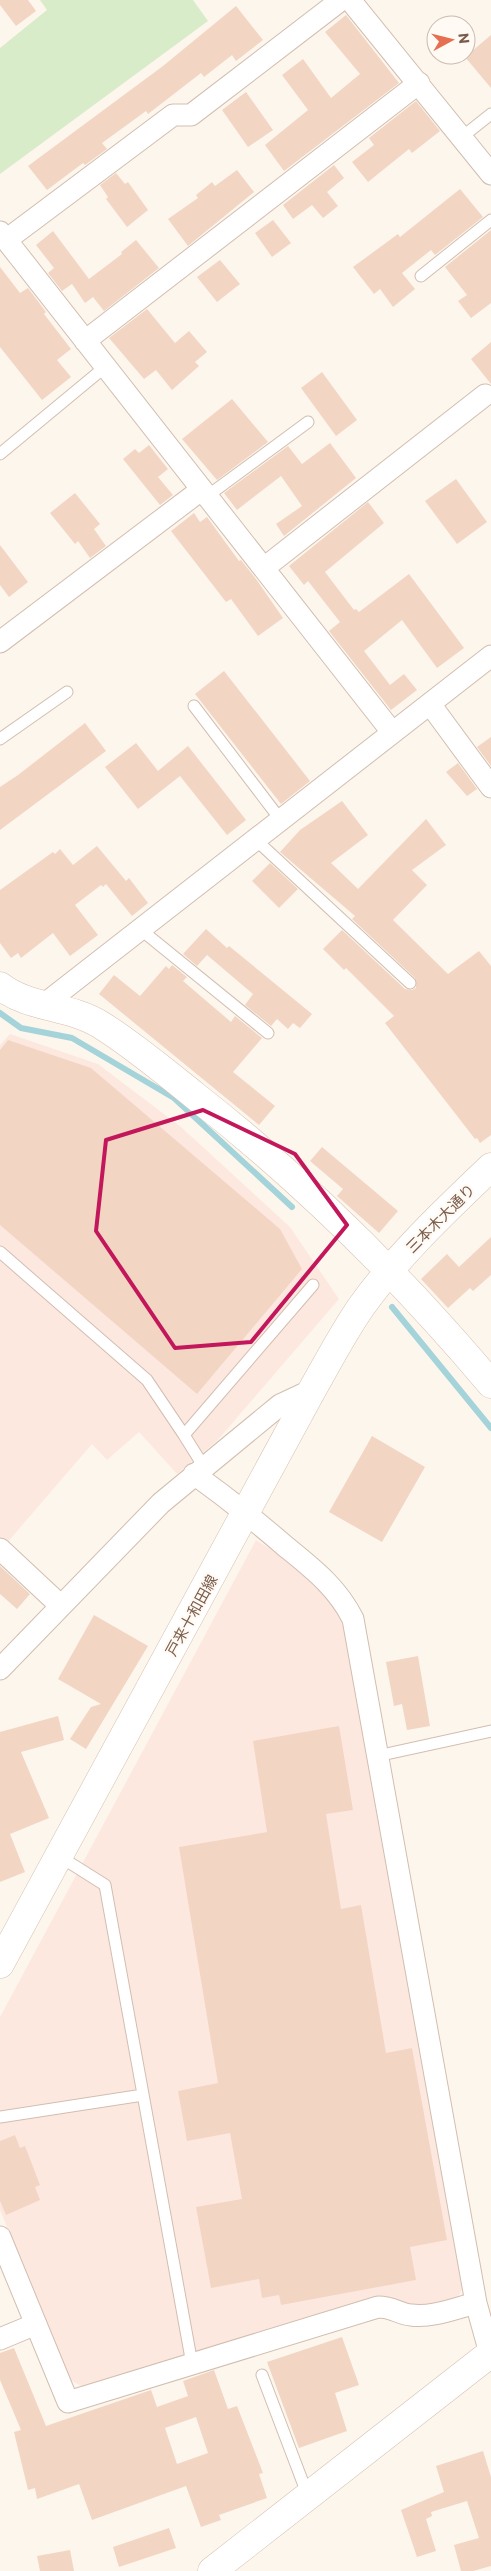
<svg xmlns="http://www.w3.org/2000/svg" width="491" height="2571" viewBox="0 0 491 2571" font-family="Commissioner,'Noto Sans JP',sans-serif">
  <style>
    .commercial { fill: #fde8e0 }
    .green { fill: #d8ecc9 }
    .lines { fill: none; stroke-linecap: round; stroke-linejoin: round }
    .stream { stroke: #a5d3da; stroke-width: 6 }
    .building { fill: #f3d5c3; fill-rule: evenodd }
    .lane-casing { stroke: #d1beb0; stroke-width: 13 }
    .street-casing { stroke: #d1beb0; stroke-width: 23 }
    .secondary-casing { stroke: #d6c0b0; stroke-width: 29 }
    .lane { stroke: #fff; stroke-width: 11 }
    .street { stroke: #fff; stroke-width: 21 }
    .secondary { stroke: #fff; stroke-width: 28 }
    .marked { fill: none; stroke: #c2185b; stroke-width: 4; stroke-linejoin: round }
    .labels { text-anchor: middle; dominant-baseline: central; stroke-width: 4.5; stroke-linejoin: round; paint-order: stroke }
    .street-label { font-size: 15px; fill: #7a5c4d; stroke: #fffaf3 }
  </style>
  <rect width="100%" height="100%" fill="#fdf6ec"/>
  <!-- commercial -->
  <path class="commercial" d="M10,1034L98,1064L181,1127L290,1227L339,1299L217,1441L177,1474L139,1432L107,1460L92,1444L6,1544L0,1538V1045Z
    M256,1540L310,1574L346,1616L462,2289L456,2302L435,2306L414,2305L390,2297L377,2299L83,2387L70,2380L0,2210V2017Z"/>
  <!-- green -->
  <path class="green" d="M40,0H193L208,21L0,174V48L47,10Z"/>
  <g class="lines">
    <!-- stream -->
    <path class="stream" d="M0,1013L21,1028L72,1038L174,1098L292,1207
      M392,1307L491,1428"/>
  </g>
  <!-- building -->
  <path class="building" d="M0,0H28L36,11L16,26L0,5Z
    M236,6L263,40L236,61L232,55L204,77L201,73L148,114L146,111L102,143L107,149L85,165L83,163L47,190L28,166L163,66Z
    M346,15L399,83L284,171L265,145L308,110L282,75L303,59L331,98L360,74L325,32Z
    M491,35V88L465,57Z
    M246,92L273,130L248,147L222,110Z
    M416,101L440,131L412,153L409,149L368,182L352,162L374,145L369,138Z
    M334,165L344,178L327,192L338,206L323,218L312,205L293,219L283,205Z
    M237,170L254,192L188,246L168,219L198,198L196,195L212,182L215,186Z
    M116,173L125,184L128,182L148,210L127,227L106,199L108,197L100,185Z
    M460,189L483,217L435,255L431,250L402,273L415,289L393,307L380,289L374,294L353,267L398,234L400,237Z
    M273,220L291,243L272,257L255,233Z
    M491,230V303L471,318L458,301L467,295L445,267Z
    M53,231L89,279L122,254L121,252L136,240L159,268L104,311L93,297L85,303L72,284L62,291L48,273L54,268L36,245Z
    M220,260L240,284L217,302L197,277Z
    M0,267L20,293L28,288L46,312L44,314L71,349L57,360L71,377L42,400L0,347Z
    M147,309L175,343L189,331L207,352L195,362L199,366L172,390L156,370L144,379L109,338Z
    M491,342V384L471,359Z
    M322,372L357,420L336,436L301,388Z
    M232,399L268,442L217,480L182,439Z
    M330,443L356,478L284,536L276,524L302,506L281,476L237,510L224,493L288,446L302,464Z
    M149,445L168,469L158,477L173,495L160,505L123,459L135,449L139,453Z
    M456,479L487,522L457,544L425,501Z
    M75,493L100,524L94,529L106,546L90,558L78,541L75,544L50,513Z
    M368,502L384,523L325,572L354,610L356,609L359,612L409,574L464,648L437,668L402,620L364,651L390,685L404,674L417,690L391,710L329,631L340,622L308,581L304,585L289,566Z
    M194,513L200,522L207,517L239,561L241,560L256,579L283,618L258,636L231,599L226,602L171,531Z
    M0,545L28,582L9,597L0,585Z
    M224,671L310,781L281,804L195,694Z
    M85,723L106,751L0,830V787L18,775Z
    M491,737V766L477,747Z
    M136,743L158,771L188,746L246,820L227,835L180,776L138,809L105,767Z
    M458,763L477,789L467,796L446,772Z
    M342,801L368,835L331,863L358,889L426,819L446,845L412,870L427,885L393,920L448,974L479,951L491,966V1135L480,1143L477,1138L475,1139L385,1023L394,1016L346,968L344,970L323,949L342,930L405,989L412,990L416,988L415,978L352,919L355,916L280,852L300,830Z
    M97,846L126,881L129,878L148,903L132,916L106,884L103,887L101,885L75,905L98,935L70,956L53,933L21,958L18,953L11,958L0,943V890L53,852L55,854L60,849L73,865Z
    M270,863L298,889L279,908L252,881Z
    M206,929L227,948L229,946L312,1014L300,1028L293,1023L288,1029L277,1019L271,1026L245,1005L253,994L207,955L197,966L183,954Z
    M172,965L187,977L183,981L231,1022L235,1016L262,1038L233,1072L275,1106L259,1125L99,994L114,975L140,996L166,966L169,969Z
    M8,1040L91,1068L280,1229L302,1269L197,1394L0,1225V1050Z
    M322,1147L398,1211L379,1233L337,1196L343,1189L310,1161Z
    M491,1237V1275L473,1291L470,1288L448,1308L421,1279L447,1254L459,1267Z
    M372,1436L425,1467L382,1542L329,1512Z
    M0,1566L30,1594L17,1609L0,1594Z
    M94,1615L148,1646L86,1749L70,1739L91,1707L101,1704L58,1679Z
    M418,1656L430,1726L407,1730L402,1704L394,1706L386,1662Z
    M58,1716L64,1740L21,1752L49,1818L10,1834L25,1872L0,1882V1732Z
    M339,1726L353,1810L326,1814L341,1909L361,1905L386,2053L412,2048L447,2240L410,2247L416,2280L281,2305L279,2295L262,2298L259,2279L211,2288L196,2207L242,2199L230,2133L187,2141L178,2091L218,2083L179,1847L267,1832L253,1741Z
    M15,2135L20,2148L25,2146L40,2185L35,2187L40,2200L6,2215L0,2201V2141Z
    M342,2337L359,2385L335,2393L347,2431L299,2448L267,2362Z
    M14,2348L46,2426L151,2390L157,2407L188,2396L183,2381L214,2370L228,2409L237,2406L263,2473L259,2474L267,2498L219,2515L221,2520L201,2527L186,2486L92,2520L79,2484L37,2499L35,2488L28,2490L14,2432L21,2430L0,2380V2353ZM196,2417L208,2453L177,2464L165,2428Z
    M483,2451L491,2477V2566L473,2571H461L454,2545L479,2538L467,2501L431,2512L432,2516L426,2519L436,2551L417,2557L401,2510L444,2492L436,2466Z
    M169,2528L176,2548L119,2567L113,2547Z
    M70,2550L74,2571H40L37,2556Z"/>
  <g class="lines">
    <defs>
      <path id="lane" d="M462,137L491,114
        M421,276L491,220
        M0,454L105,367
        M206,497L308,422
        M194,706L280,819
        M0,739L67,692
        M255,839L410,983
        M140,929L268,1033
        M0,1252L147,1380L184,1435
        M204,1467L184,1435L313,1285
        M377,1756L491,1731
        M59,1856L105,1885L192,2364
        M0,2117L143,2095
        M262,2375L308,2496"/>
      <path id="street" d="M350,0L491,174
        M0,232L392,732
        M6,240L173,115H191L341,0
        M85,341L419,83
        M264,568L485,395
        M0,642L201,490
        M430,704L491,787
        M42,1006L491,656
        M194,1474C226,1497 256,1521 285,1546C312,1568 337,1587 353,1619L476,2303L491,2357
        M0,1549L61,1606
        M0,1669L161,1503L280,1405L312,1390
        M0,2237L68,2402L378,2307C394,2307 398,2314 411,2315C432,2318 456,2308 476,2303
        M0,2339L36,2324"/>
      <path id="secondary" d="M0,986C30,1009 69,1005 101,1025C133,1045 164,1071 194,1095C305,1182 401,1277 491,1384
        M0,1964L312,1390C328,1362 343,1333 361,1307C398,1255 445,1211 491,1167
        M212,2571L491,2353"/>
    </defs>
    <!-- lane casing -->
    <use href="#lane" class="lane-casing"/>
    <!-- street casing -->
    <use href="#street" class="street-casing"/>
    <!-- secondary casing -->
    <use href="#secondary" class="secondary-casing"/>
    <!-- lane -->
    <use href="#lane" class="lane"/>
    <!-- street -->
    <use href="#street" class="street"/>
    <!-- secondary -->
    <use href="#secondary" class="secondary"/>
  </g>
  <!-- marked area -->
  <path class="marked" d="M203,1110L295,1154L347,1225L251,1342L175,1348L96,1231L106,1140Z"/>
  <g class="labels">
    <!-- street labels -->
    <g class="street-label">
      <text transform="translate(440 1218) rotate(-45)">三本木大通り</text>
      <text transform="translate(191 1615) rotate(-61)">戸来十和田線</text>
    </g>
  </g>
  <!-- north arrow -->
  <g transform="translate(451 40) rotate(83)"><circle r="24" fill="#fffaf3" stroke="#cabbb1"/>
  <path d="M0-4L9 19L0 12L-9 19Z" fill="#e76f51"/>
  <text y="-8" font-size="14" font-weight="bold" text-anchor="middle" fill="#7a5c4d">N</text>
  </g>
</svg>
